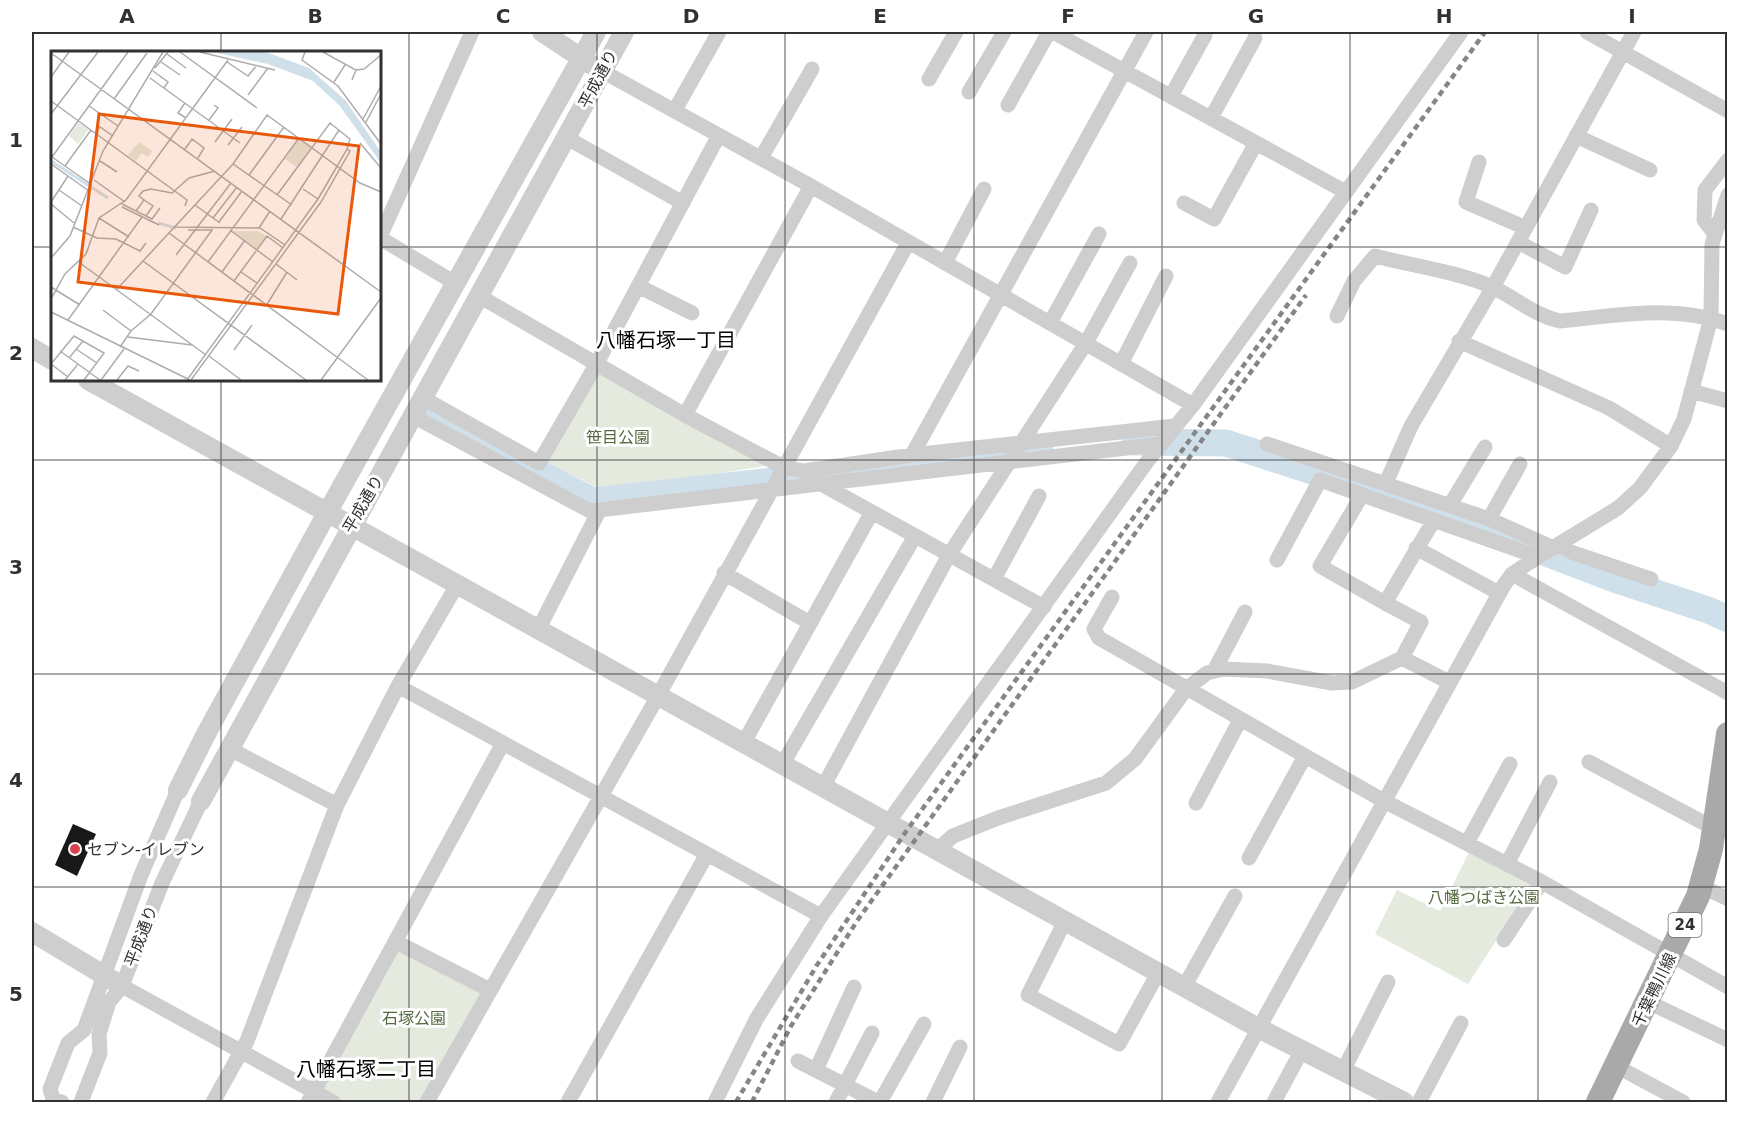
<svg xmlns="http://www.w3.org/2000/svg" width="1759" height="1134" viewBox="0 0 1759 1134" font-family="'DejaVu Sans','Noto Sans JP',sans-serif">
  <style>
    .park { fill: #e4eade }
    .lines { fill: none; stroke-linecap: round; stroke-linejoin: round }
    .river { stroke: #cfe0eb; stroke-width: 27 }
    .building { fill: #181818 }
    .minor { stroke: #cecece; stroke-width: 15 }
    .tertiary { stroke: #cecece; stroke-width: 20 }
    .primary { stroke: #a9a9a9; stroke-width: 24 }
    .rail { stroke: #868686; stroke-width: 4.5; stroke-dasharray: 6 4.5; stroke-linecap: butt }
    .grid { fill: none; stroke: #313131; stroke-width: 1.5; stroke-opacity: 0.55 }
    .poi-dot { fill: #d84350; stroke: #fff; stroke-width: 2 }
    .labels { text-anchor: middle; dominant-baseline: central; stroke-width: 6; stroke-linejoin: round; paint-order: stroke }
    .shield { fill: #fff; stroke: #6f6f6f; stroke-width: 1.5 }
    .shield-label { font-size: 15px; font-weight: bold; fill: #313131 }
    .street-label { font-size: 16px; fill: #313131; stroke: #fff }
    .park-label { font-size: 16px; fill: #556a41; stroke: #fff }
    .poi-label { font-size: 16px; fill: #313131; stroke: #fff; text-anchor: start }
    .quarter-label { font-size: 20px; fill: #000; stroke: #fff }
    .inset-river { fill: none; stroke: #cfe0eb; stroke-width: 3 }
    .inset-road { fill: none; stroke: #adadad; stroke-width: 1.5 }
    .view { fill: #e8590c; fill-opacity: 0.15; stroke: #e8590c; stroke-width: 3 }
    .inset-edge { fill: none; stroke: #313131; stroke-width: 3 }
    .neatline { fill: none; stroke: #313131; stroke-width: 2 }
    .grid-label { font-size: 20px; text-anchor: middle; font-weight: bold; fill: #313131 }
  </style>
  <rect width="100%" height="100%" fill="#fff"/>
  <!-- park -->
  <path class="park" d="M598,368L772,465L605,491L544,461Z
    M1469,852L1533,884L1468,984L1375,934L1397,890L1440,911Z
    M397,947L485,992L423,1102H341L319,1091Z"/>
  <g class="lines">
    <!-- river -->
    <path class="river" d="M430,417L593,501L1040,451
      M1135,442L1226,443L1435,511L1620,581L1708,610L1728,619"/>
  </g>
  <!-- building -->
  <path class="building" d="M73,824L96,834L77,876L55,865Z"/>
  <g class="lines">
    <!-- minor -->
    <path class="minor" d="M1053,32L1344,191
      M1587,32L1728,111
      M602,71L811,186L1193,405
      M929,79L956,32
      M969,92L1004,32
      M1171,96L1205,35
      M1008,105L1049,32
      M675,110L719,32
      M1211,118L1255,38
      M1576,136L1650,170
      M567,138L683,203
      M761,158L812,69
      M1479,162L1466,202L1526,228
      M1184,203L1214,219L1256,143
      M1715,234L1704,220L1705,190L1728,160
      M380,237L472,32
      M380,238L455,283
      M1518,242L1565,267L1591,210
      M945,263L984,189
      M638,286L692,313
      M479,296L685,415L783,467L804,471L912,455L1175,426
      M1337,316L1354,281L1375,256C1413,266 1454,271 1490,286C1515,297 1533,315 1560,321C1616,316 1673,304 1728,324
      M1050,323L1099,234
      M1459,341L1609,408L1671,446
      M1121,364L1166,276
      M1691,391L1728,401
      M423,398L539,463L597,363L719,135
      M685,415L811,186
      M413,416L590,511L1161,444
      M1267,444L1489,519L1554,548
      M912,455L1146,32
      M1386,483L1411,426L1493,287L1634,32
      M823,485L1044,607
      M1362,495L1320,566L1385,603
      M1450,505L1485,447
      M1489,519L1520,464
      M1559,545L1571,552L1651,579
      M1416,548L1499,593
      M1277,560L1320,480L1538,557
      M724,573L810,623
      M1512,574L1728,693
      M994,579L1039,496
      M1112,597L1094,629L1099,638L1384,801L1542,882L1728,987
      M538,630L599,511
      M1402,658L1449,682
      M1214,671L1245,612
      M398,686L821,916
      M743,744L872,512
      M228,748L337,805
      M1589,762L1704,823L1715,826
      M782,765L915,536
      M823,787L949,555L1086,343L1130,263
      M1196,803L1240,720
      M1467,843L1510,764
      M937,850L953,836L998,818L1106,783L1135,759L1186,689L1207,673L1223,669L1267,671L1332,683L1352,682L1402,658L1421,622L1385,603L1434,520
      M1249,858L1305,756
      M1507,864L1550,782
      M1701,886L1728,899
      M1065,921L1028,995L1119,1044L1158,973
      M1504,940L1542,882
      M396,942L490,990
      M122,986L333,1102
      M1184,987L1235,896
      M1648,1002L1728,1040
      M798,1061L878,1102
      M1616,1066L1683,1102
      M816,1070L854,987
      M1343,1071L1388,982
      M62,1102L53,1099L50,1089L68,1043L84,1030L141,875L178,790
      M81,1102L100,1053L99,1034L109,1002L122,986L162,883L201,801
      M213,1102L247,1041L337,805L398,686L457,585
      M308,1102L503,743
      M427,1102L658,696L908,243
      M568,1102L707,854
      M715,1102L757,1018L821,916L1149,459L1193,405L1461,32
      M836,1102L872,1033
      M880,1102L924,1024
      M933,1102L960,1047
      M1218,1102L1504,585L1512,574L1541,555L1618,508L1640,488L1671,446L1684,419L1711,318L1712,244L1728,195
      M1274,1102L1302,1050
      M1419,1102L1461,1023"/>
    <!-- tertiary -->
    <path class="tertiary" d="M542,32L592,65
      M32,348L52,360
      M88,380L1260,1029L1404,1102
      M178,790L206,734L327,513L596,32
      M201,801L624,32
      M32,932L122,986"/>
    <!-- primary -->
    <path class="primary" d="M1598,1102L1698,896L1711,849L1728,734"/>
    <!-- rail -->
    <path class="rail" d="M736,1102L817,965L905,833L1485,32
      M752,1102L791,1026L857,921L1306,295"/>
  </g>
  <!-- grid -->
  <path class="grid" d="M221,32V52M409,32V1102M597,32V1102M785,32V1102M974,32V1102M1162,32V1102M1350,32V1102M1538,32V1102M32,247H52M380,247H1728M221,380V1102M32,460H1728M32,674H1728M32,887H1728"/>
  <!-- markers -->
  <circle class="poi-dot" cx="75" cy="849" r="6"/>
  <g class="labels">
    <!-- shield labels -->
    <rect class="shield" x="1668.5" y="913" width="33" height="24" rx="4.5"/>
    <g class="shield-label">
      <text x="1685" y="925">24</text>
    </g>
    <!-- street labels -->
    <g class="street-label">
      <text transform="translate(598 79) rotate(-62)">平成通り</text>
      <text transform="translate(363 504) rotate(-60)">平成通り</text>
      <text transform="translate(141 936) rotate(-69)">平成通り</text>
      <text transform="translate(1654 990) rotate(-64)">千葉鴨川線</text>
    </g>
    <!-- park labels -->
    <g class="park-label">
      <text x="618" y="437">笹目公園</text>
      <text x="1484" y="897">八幡つばき公園</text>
      <text x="414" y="1018">石塚公園</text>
    </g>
    <!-- poi labels -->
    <g class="poi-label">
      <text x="87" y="849">セブン-イレブン</text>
    </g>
    <!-- quarter labels -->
    <g class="quarter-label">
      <text x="666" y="340">八幡石塚一丁目</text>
      <text x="366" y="1069">八幡石塚二丁目</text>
    </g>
  </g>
  <!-- overview -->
  <g transform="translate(51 51)">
    <rect width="330" height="330" fill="#fff"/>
    <path d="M27,72L38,78L27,93L18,85ZM248,88L260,96L246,116L234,108ZM88,91L101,100L97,106L91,102L85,110L77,104ZM182,180H207L215,185L206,198Z" fill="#e4eade"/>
    <path d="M162,1H215L258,17L294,49L330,101V112L288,54L262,30L217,13Z" fill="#cfe0eb"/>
    <path class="inset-river" d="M0,110L57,147M107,172L125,177"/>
    <path class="inset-road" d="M129,1L206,57M149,1L224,19M254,1L251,9L287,35L330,93M272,1L305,19L301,29M0,2L330,241M116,3L135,17M110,11L129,24M176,11L197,25L206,14M104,17L117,1M305,19L313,18L330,4M102,20L117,31L113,37M0,26L18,1M99,27L189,92M283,31L294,14M197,44L217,17M63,48L96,2M0,50L136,149L134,155M134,52L127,62L135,67M38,55L67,75M0,63L47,1M312,68L330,35M158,69L167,57L163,54M315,71L330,43M44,82L49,76L62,85M164,91L181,68M309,92L330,117M177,94L191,76M134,98L141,88L153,97L147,107M1,106L77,1M1,106L41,134M49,110L66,121M0,113L38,140M182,113L241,154M14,115L40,79M198,124L233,76M43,129L74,151M252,138L267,148M8,139L31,155M226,144L279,72L299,88L296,98M93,149L102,155L95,165M0,151L17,125M0,153L23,172M71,153L101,168L109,157M144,154L169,172M71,156L108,174M85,160L93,149L88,145L92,140L100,138L121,142L138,127L164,120M48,167L78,186M162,167L186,136M230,168L288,79M168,171L191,140M22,176L46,187L65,188L89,200L95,192M124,176L209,177L234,194M208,177L219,160M137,179H162M179,179L222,211M118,182L317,329M125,204L180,132M0,207L19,185L52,100L112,1M92,210L255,329M157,211L248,87M29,212L155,304M225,213L246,229M171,221L194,189M190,221L206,232M183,230L216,185L232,197M0,236L29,254M66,238L182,113L216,64L309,132L330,141M0,248L14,223L35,203L48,167L75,149L177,9M215,255L236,221M52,259L80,280M0,261L139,329M17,269L91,166M77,286L141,294M69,296L80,280L100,263L161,179M25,298L46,312M183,299L201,274M9,300L49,329M158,305L190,329M18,307L32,290M0,313L23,285L53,302L33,329M0,313L17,326M14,329L27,313M50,329L73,298M66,329L77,315L88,320M136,329L267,148L296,98L299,100L270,151L140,329M270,329L330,247"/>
    <path class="view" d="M48,63L308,95L287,263L27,231Z"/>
    <rect width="330" height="330" class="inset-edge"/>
  </g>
  <!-- border -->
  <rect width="1759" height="1134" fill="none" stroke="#ffffff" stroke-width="66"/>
  <rect x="33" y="33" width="1693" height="1068" class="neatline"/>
  <g class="grid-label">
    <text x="127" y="23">A</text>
    <text x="315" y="23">B</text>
    <text x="503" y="23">C</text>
    <text x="691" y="23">D</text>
    <text x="880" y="23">E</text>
    <text x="1068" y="23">F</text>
    <text x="1256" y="23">G</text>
    <text x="1444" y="23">H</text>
    <text x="1632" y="23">I</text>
    <text x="16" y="147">1</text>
    <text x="16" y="360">2</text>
    <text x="16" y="574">3</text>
    <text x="16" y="787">4</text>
    <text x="16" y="1001">5</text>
  </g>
</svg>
